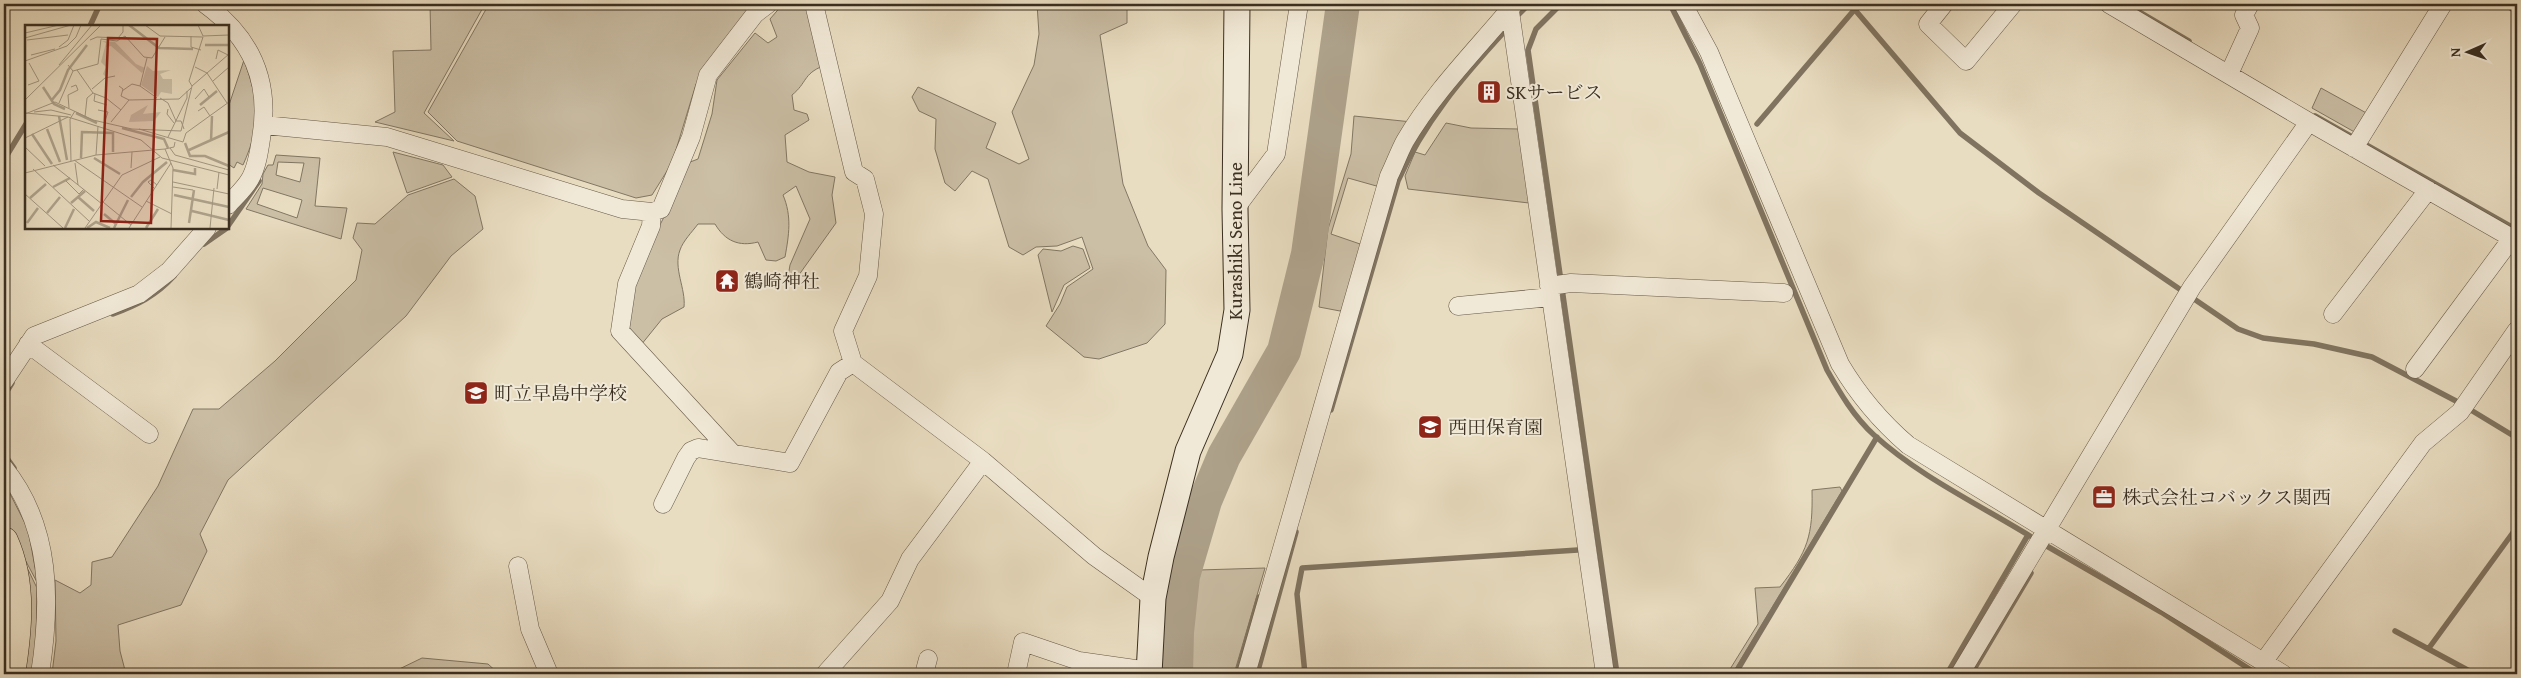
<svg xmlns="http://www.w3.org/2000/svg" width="2521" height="678" viewBox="0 0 2521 678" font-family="'Gentium Book Plus','Noto Serif JP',serif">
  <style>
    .green { fill: #cbbfa6; stroke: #827764; fill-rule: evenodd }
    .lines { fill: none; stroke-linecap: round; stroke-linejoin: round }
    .stream { stroke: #807461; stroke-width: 5.5 }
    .river { stroke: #aea28b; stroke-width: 34 }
    .street-casing { stroke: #665a49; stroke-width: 19 }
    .secondary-casing { stroke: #3a2f21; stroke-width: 27 }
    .highway-casing { stroke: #3a2f21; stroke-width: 29 }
    .street { stroke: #f1e9d7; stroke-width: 18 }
    .secondary { stroke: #f1e9d7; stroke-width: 25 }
    .highway { stroke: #e9ddc1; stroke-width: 28 }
    .labels { text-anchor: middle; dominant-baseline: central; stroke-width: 4; stroke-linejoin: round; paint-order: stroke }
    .poi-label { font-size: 19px; fill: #3a2f21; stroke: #f1e9d7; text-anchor: start }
    .street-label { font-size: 19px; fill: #3a2f21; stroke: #f1e9d7 }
    .inset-river { fill: none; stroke: #aea28b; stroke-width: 2.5 }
    .inset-road { fill: none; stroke: #a39781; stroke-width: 1 }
    .view { fill: #8f2418; fill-opacity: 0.15; stroke: #8f2418; stroke-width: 2.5 }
    .inset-edge { fill: none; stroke: #3a2f21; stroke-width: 2.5 }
  </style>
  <rect width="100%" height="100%" fill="#e9ddc1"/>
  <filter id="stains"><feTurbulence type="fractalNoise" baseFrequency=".004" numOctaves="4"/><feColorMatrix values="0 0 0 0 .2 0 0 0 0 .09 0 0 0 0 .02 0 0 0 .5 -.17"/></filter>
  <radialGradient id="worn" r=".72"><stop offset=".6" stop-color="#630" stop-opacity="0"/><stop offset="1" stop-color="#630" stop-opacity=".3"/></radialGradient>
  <!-- green -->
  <path class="green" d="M430,4H485L424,113L454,141L375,122L395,112L393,51L431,50Z
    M489,4H761L696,84L672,163L652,195L636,198L457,141L428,112Z
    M783,4H808L823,66C803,74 807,83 792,95L794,110L807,114L809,120L785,135L787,162L809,172L835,177L832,195L836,223L796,279L788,277L790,265L810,219L796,186L783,195C792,216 789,235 785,257L776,261L766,260L758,242C739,247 725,241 715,224H698C692,232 683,241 680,250C673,268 686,289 684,307L662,319L641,345L626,331L637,269L663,219L685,164L698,159L712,114L717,80L755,33L768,43L777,37L770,19Z
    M1037,4H1125L1127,6V23L1100,35L1123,184L1148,246L1166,270L1165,324L1147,343L1099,359L1084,357L1046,326L1060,304L1067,287L1093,269L1082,237L1057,246L1036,247L1023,255L1009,247L988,179L972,171L955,191L945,183L935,149L936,119L919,111L912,97L918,87L996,123L986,148L1019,164L1029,159L1012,112L1034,65L1039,34Z
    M244,60C259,103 262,122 243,165L237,162L234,168L228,164V108Z
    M2321,88L2370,115L2358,134L2312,108Z
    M1354,116L1412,122L1380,187L1348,178L1331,234L1363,245L1344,308L1340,311L1319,307L1328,229L1351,154Z
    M1446,123L1471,128L1519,129L1529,203L1408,189L1405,176L1415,152L1425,155Z
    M393,152L443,165L452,177L407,193Z
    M276,155L320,158L315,206L347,208L341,239L246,209L262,184L263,174L268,165H273ZM278,162L304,163L300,182L276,175ZM263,188L302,200L297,218L257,204Z
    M454,179L475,196L483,229L451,256L406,316L228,480L200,534L207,551L181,605L118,625L120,651L126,674H52L56,641L55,580L80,593L91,585L92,562L112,557L158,486L193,409H219L275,361L356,280L362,250L353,238L357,223L375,224L408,195Z
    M1073,246L1083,249L1090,268L1064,285L1052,312L1038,255L1043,249L1061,251Z
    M4,482L28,529L38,584L4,520Z
    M1840,487L1842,491L1732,674H1727L1758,624L1755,588L1780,587C1808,551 1813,536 1812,490Z
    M19,551L37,588L36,646L33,674H22Z
    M1265,568L1234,674H1190L1191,630L1199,570Z
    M422,658L488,664L499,674H389Z"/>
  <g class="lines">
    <!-- stream -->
    <path class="stream" d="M1561,4L1536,29L1528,50L1617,674
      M1670,4L1700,64L1827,370C1840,393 1854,417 1874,435C1919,476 1978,504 2030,536
      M1850,4L1960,133L2039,193L2238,329L2263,338L2314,344L2372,357L2456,401L2517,438
      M2126,4L2189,41
      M2504,4L2517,12
      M1519,14L1529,4
      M90,26L100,4
      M2315,116L2517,230
      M1757,124L1855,9
      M4,160L26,124
      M228,226L259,181
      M204,244L227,228
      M113,314C137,305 156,296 174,276
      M4,396L12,383
      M1331,410L1398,181C1424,122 1462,78 1505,31
      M4,454L14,468
      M2045,545L2161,612L2257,674
      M2395,631L2475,674
      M2429,648L2517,527
      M1237,674L1259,597
      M1257,674L1296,532
      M1305,674L1297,594L1302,568L1578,550
      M1735,674L1877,437
      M1947,674L2028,535
      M1971,674L2031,573"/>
    <!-- river -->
    <path class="river" d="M1176,674L1177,632L1183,576L1205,501L1224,456L1284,351L1308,254L1343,4"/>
    <defs>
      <path id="street" d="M205,4C252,38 271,82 261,139C259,152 257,167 250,179C245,188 235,197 228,205
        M814,4L854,172L865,179L874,214L868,276L843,331L853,363L983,461L1094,556L1153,598
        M1509,4L1605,674
        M1683,4L1709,52L1840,364C1859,396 1880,421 1908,445L2283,674
        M1944,4L1928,24L1966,61L2013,4
        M2109,4L2309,122L2517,241
        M2229,74L2250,28L2244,15L2250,4
        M264,125L387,137L622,209L652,212L661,209L691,137L708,75L755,14L768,4
        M2354,148L2443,4
        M1235,209L1276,154L1299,4
        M652,212L651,226L627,284L620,331L733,454
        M1549,286L1571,283L1784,293
        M1458,306L1551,297
        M2333,314L2428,190
        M28,344L149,434
        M2415,369L2512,238
        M4,381L34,336L139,294L169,271L207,228
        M4,468C52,527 51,603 40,674
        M663,504L686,458L691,451L698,448L790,463L839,372L853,363
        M518,566L530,629L549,674
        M2264,661L2423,443L2460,412L2517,330
        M825,674L890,601L910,559L983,461
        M924,674L928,659
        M1016,674L1023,642L1079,661L1149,671
        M1246,674L1389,176C1395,164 1399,152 1405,141C1435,90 1477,49 1514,4
        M1960,674L2192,287L2309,122"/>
      <path id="secondary" d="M1149,674L1153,598L1161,557L1188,451L1230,354L1237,310L1235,209L1237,4"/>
      <path id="highway" d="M4,541C23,583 18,630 11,674"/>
    </defs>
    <!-- street casing -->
    <use href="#street" class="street-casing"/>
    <!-- secondary casing -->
    <use href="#secondary" class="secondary-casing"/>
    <!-- highway casing -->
    <use href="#highway" class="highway-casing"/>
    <!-- street -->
    <use href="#street" class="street"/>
    <!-- secondary -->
    <use href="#secondary" class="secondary"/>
    <!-- highway -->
    <use href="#highway" class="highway"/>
  </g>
  <!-- icons -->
  <defs>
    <symbol id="building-square" viewBox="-11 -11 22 22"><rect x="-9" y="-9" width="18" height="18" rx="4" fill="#8f2418" stroke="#f1e9d7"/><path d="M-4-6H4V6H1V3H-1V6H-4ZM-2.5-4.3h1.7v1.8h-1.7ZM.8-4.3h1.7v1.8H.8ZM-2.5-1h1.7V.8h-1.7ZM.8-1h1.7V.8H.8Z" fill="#fff"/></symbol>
    <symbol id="temple-square" viewBox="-11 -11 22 22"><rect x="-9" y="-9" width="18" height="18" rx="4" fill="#8f2418" stroke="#f1e9d7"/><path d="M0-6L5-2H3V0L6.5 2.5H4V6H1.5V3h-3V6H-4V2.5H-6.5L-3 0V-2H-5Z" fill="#fff"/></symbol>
    <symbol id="school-square" viewBox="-11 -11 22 22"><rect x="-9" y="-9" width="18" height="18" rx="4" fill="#8f2418" stroke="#f1e9d7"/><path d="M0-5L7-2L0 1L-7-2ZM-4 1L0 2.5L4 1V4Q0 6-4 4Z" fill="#fff"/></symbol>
    <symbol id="office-square" viewBox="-11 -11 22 22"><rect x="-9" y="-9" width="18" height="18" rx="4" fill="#8f2418" stroke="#f1e9d7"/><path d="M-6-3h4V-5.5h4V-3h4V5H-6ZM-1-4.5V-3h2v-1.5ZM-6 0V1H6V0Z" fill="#fff"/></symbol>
  </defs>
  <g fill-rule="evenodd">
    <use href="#building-square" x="1475" y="78" width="28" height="28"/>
    <use href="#temple-square" x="713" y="267" width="28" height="28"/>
    <use href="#school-square" x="462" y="379" width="28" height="28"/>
    <use href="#school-square" x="1416" y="413" width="28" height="28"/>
    <use href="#office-square" x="2090" y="483" width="28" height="28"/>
  </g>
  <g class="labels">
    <!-- poi labels -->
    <g class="poi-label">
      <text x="1506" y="92">SKサービス</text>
      <text x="744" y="281">鶴崎神社</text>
      <text x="494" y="393">町立早島中学校</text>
      <text x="1448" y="427">西田保育園</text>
      <text x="2122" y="497">株式会社コバックス関西</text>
    </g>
    <!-- street labels -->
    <g class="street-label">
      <text transform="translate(1235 241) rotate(-90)">Kurashiki Seno Line</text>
    </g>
  </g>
  <!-- overview -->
  <g transform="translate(25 25)">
    <rect width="204" height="204" fill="#e9ddc1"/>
    <path d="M77,16L90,17L111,39L120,43L117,48L86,21L81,22V52L78,49L81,42L76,37L81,18ZM122,41L128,46L146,45L135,49L138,54H147V69L136,67L133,72L116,60ZM123,80L118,89L136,87L129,96L104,97L106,90Z" fill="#cbbfa6"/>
    <path class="inset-river" d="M104,0L134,23L168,24M180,20H204M18,62L29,79L40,84M26,76L35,65L43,45L62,20M175,80L192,66M51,88L72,98M34,91L42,135M97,103L139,114L143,123M22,104L35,137M7,109L27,139M186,116L187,91M160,118L165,131H180L204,141M164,125L204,107M56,133L57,107L88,108V127M69,133L95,149M148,145L170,149V143M28,162L45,153M149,170L204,182M53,172L69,186M106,172L118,157L142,137M5,173L21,159M46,178L60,166M167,186L204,195M22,188L35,172M79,189L91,199M2,198L13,183M164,198L169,165M40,203L49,184M62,203L71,197L85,203M89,203L103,175M121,203L133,184"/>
    <path class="inset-road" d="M120,0L135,11L178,12L164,56L167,61M173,0L178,11L204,10M0,8L34,0M166,11V22L176,25M0,13L46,0M2,15L43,10M65,15L72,12L93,13L98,7V0M34,22L43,15L49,0M6,30L30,24M122,33L115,61L132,73M191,34L193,25L203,30M0,36L42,21L51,12L56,0M34,40L67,0M43,40L48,46L73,39L76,14L92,16L100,11L119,32L127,33L140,12M170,42L182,48L202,78M52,45L68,68L81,73L96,85M188,56L204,42M3,60L14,56L4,38M94,61L98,64L96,71L104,75M67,64L80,53L90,51M97,66L107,59L115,61M70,69L69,76L82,80M135,73L143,78L151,96H156L159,104M170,74L179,64L184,72M0,75L76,0M34,78L48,46M44,83L43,70L53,65L51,60L46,62M143,84L142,89L149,98M73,85L83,87L80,96M173,86L179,82L185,91M9,87L26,85L46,90M1,88L43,92M0,89L30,77L68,95L107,104L156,106L167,61L204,29M60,92L62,73L68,68M86,97L104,75L154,74L166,63M114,104L158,117L161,108L204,77M143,112L162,73V66M0,113L43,92L116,115L137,133L204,150M0,122L20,141M145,123L150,130L204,145M140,124L148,143L146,203M71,130L73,101M49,135L117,182M46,136L45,94L50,86M50,138L53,160M28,140L77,179M106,143L107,127M8,144L64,196M0,148L71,130L140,124L149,122L150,117M41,156L54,169L59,164M148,157L204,169M148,162L168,165M129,163L123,157L126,155L132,160M192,164L194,147M0,169L38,203M121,176L147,189M78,177L106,200M60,203L97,150L135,132M104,203L146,138M185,203L189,163"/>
    <path class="view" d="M83,13L132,14L126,198L76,196Z"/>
    <rect width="204" height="204" class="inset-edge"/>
  </g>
  <!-- margin -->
  <rect width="2521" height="678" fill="none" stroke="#e9ddc1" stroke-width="20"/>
  <rect x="5" y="5" width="2511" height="668" fill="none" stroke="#3a2f21" stroke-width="2.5"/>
  <rect x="10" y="10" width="2501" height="658" fill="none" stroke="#3a2f21"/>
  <!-- north arrow -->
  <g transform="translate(2468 52) rotate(268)" stroke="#f1e9d7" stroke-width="4" paint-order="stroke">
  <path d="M0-4L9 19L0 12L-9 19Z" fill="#3a2f21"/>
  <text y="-8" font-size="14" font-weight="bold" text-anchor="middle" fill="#3a2f21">N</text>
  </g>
  <rect width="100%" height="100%" filter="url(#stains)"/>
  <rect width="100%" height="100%" fill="url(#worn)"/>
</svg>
